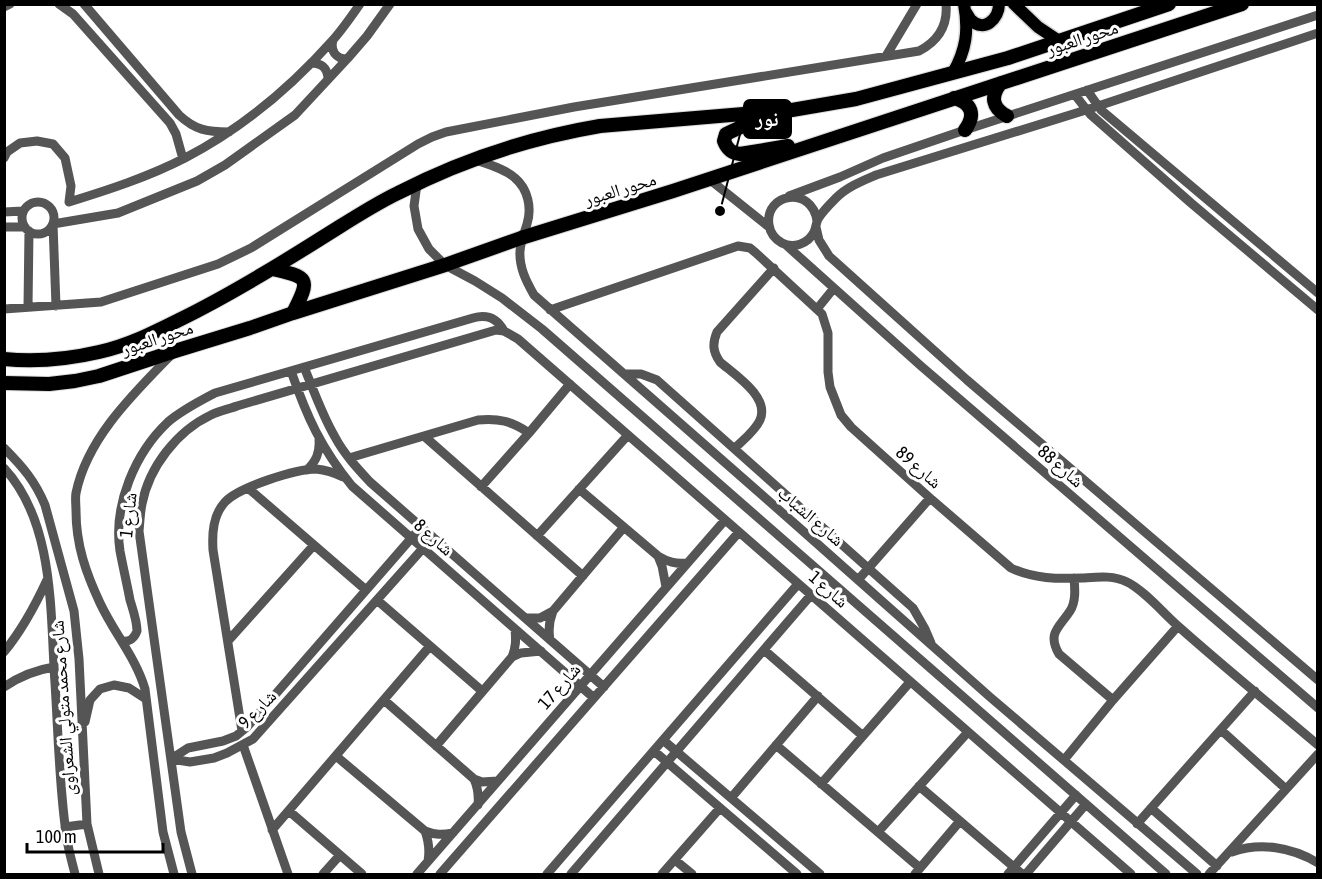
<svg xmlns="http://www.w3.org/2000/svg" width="1322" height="879" viewBox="0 0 1322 879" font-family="'Asap Condensed','Noto Naskh Arabic',sans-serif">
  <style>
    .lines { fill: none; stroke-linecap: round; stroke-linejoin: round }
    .major-casing { stroke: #dbdbdb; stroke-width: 15 }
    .highway-casing { stroke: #dbdbdb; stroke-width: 16 }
    .minor { stroke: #555; stroke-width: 9 }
    .major { stroke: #000; stroke-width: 12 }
    .highway { stroke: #000; stroke-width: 14 }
    .labels { text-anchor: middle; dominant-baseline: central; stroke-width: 6; stroke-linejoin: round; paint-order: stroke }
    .street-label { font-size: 18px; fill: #000; stroke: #fff }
    .leader { fill: none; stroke: #000; stroke-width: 2 }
    .callout-dot { fill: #000; stroke: #fff; stroke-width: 2 }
    .callout { fill: #000; stroke: #000; stroke-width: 2 }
    .callout-label { font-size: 20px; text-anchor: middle; font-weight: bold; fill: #fff }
  </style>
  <rect width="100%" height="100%" fill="#fff"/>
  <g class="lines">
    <defs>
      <path id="major" d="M1014,4L1038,27L1059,41
        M965,11C967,13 969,18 971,20C984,33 999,19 999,4
        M953,73C966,50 969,31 964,4"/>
      <path id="highway" d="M1001,83C990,96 992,108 1007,116
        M954,98C972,103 976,115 965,130
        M762,117L726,134L724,141C727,149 731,153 740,154L788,146
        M272,269C309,277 311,278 293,313
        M4,359C35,362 69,359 99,352C127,346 153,333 179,320C228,296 274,268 320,239C346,223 371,206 398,193C462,160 529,138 600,126L792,110L856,99L1008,58L1169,4
        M4,383L49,384L75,381L99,376L175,351L250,328L293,313L445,265L521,238L673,191L1242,4"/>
    </defs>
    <!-- major casing -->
    <use href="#major" class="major-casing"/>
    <!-- highway casing -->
    <use href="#highway" class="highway-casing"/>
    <!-- minor -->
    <path class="minor" d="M59,4L73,14L170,123L176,134L183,159
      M84,4L179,115C195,130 207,132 229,132
      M4,7L10,4
      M333,40C330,51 336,59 347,59
      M886,56L917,4
      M311,63C322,63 327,68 328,78
      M1087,90L1101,110L1318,293
      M1075,95L1090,114L1191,203L1318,310
      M4,158L7,152L20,143L37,141L53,144L65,158L71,186L69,202C108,190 148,177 185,158C241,129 290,88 332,41C342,30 351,17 360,4
      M473,159C486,164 504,168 515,178C528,189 532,208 527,224C524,234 521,240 520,251C519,267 526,281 534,295L795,524L990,697L1197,874
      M709,179L769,227
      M417,184L414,206L418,229L429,249L445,265L475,281L502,298L542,329L1166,874
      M789,196L840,177L883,158L965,130L1318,15
      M22 218a16 16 0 1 1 32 0a16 16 0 1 1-32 0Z
      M4,212L23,211
      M817,221C812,185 764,193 769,225C770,232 775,239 782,243C793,249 808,244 814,232C816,228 816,223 818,219C822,212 830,204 836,198C847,187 862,181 876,175L1086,110L1318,33
      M4,227H25
      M816,227L819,240L829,256L967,380L1318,680
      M786,245L921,366L1318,708
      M56,306L53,224L118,213L197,181L225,165L295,115L348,58L367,36L390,4
      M28,307L29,231
      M4,309L101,302L218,264L251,248L418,144L432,137L446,132L574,107L919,51C938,41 948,26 946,4
      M817,309L834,288
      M550,310L738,246L750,248L756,253L822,314L828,333V372L830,387L841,415L851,427L930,498L1011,568C1034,579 1058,579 1082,578C1098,577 1113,575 1127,582C1144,590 1164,614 1179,627C1224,667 1272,706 1318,745
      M172,354C134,393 87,438 76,493C75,498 76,505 76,511C76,545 86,573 100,603C114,633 136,658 145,689L163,832L174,874
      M304,367C314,391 322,415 335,437C344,454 357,468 370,482L604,687
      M291,371C307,417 321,448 352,486L594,698
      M624,374H641L657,380L913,608L925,629L931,643
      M424,436L583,576
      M4,448C23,467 35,481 45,505L74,611L79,659L87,824L99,874
      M735,448C743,440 755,431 760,420C770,397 735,375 720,362C713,352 712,344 717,332L774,268
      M349,458L478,420C498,418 512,421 529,433
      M4,468C55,523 50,613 55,683C58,730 59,778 65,825C66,842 71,858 75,874
      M307,470C316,461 320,453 319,440
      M481,487L529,433L570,384
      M248,488L366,590
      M579,489L658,556C668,562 675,564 687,563
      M537,536L628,435
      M658,556L662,566L666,587
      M1074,578C1075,589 1076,602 1070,611C1059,628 1047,633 1059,654L1113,700
      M858,580L930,498
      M377,600L482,691
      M527,618H540L553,611L624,527
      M120,638L122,641C130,642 134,639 137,631C137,621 133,610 130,600C127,584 123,567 120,551C113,505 135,453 168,422C182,410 198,402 215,393L473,318C487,314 497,318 504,331
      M550,640C548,629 549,621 553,611
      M228,641L314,545
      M764,650L863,736
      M4,652C22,630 35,606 47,580
      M512,657L521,653L541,651
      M4,687C20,676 35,670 54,667
      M384,700L474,779C478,788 479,795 478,805
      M85,722L90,700L100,689L114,685L129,688L146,699
      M1221,730L1286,789
      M242,731L213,550C212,533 213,515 225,502C239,487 296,469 316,469C326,470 335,473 343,477
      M663,740L820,874
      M243,745L288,874
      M776,745L920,868
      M436,746L512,657C516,647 516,640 515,629
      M654,751L797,874
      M336,756L425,831C435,835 442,835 453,833
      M171,759L190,762L214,758L227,753L253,739L433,537
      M171,759L188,748L223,741L236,736L247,727L421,527
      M1064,760L1113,700L1178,626
      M474,779L482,782L498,781
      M821,784L910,682
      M919,786L1022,874
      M731,798L818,696
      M1151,808L1217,866
      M289,811L362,874
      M1137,824L1255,691
      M65,827L87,824
      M272,830L430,646
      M425,831C429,842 430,850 428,861
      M878,832L968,732
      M1232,852C1260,842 1292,847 1318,863
      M675,860L692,874
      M192,874L181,832L139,531C140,522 140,513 142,504C149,467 177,431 211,415C219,411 229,409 237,406L496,330L504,331L518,339L1131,874
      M323,874L340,855
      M417,874L725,520
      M440,874L739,532
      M547,874L798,584
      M571,874L811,595
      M662,874L720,808
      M915,874L960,821
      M1008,874L1076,795
      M1026,874L1086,804
      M1209,874L1318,754"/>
    <!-- major -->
    <use href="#major" class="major"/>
    <!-- highway -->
    <use href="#highway" class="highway"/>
  </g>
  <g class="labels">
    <!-- street labels -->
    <g class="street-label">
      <text transform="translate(1082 38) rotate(-18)">محور العبور</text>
      <text transform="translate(620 189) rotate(-17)">محور العبور</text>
      <text transform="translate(157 338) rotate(-18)">محور العبور</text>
      <text transform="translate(1061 466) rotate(41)">شارع 88</text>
      <text transform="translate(919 467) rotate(41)">شارع 89</text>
      <text transform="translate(128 515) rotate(-84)">شارع 1</text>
      <text transform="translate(811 516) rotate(41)">شارع الشباب</text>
      <text transform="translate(434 537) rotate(41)">شارع 8</text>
      <text transform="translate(829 589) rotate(41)">شارع 1</text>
      <text transform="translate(559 686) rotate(-49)">شارع 17</text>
      <text transform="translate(63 708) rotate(-94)">شارع محمد متولي الشعراوى</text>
      <text transform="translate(257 709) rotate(-46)">شارع 9</text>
    </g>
  </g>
  <!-- callouts -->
  <path class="leader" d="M720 211L744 119"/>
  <circle class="callout-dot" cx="720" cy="211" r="6"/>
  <rect class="callout" x="744" y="100" width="47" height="38" rx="6"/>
  <g class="callout-label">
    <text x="767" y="126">نور</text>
  </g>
  <!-- border -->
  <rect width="1322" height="879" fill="none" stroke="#000000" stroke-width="12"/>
  <!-- scale -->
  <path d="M27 843v9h136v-9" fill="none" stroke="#000000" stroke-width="3"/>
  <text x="36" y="843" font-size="18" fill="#000000" stroke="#ffffff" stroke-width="4.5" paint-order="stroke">100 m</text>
</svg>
